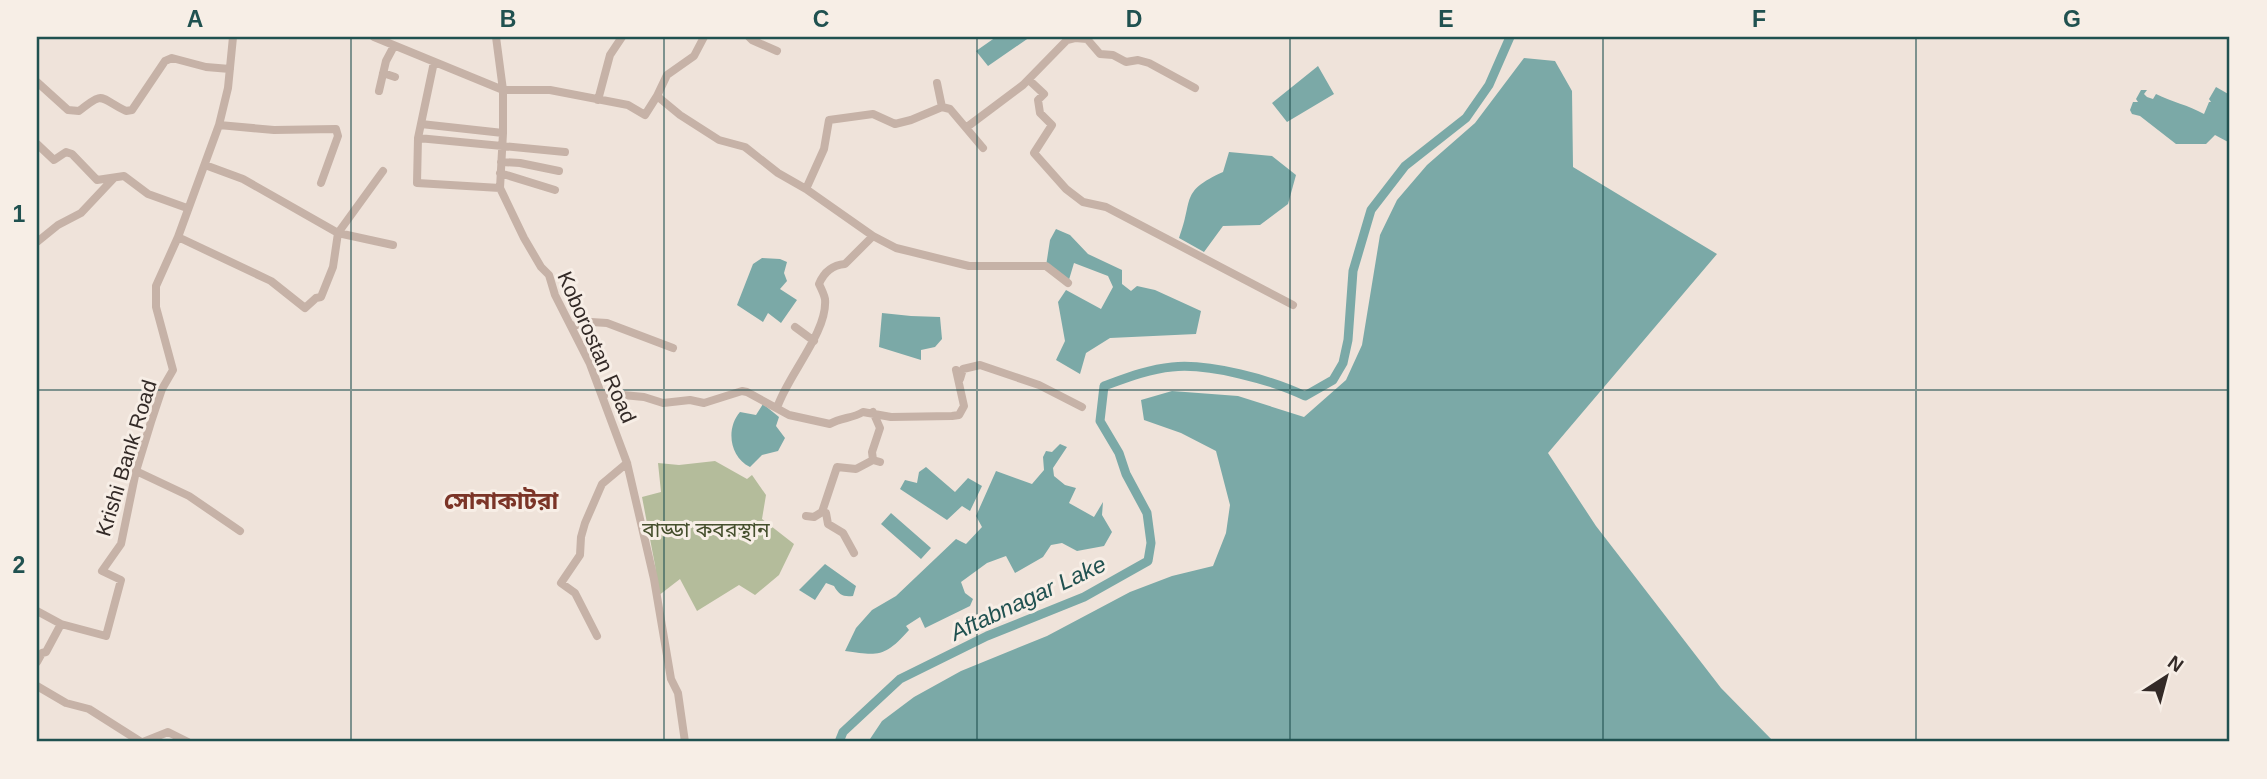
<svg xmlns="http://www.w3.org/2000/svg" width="2267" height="779" viewBox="0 0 2267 779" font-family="Helvetica,'Noto Sans Bengali',sans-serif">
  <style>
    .green { fill: #b4bc9b }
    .water { fill: #7ba9a7 }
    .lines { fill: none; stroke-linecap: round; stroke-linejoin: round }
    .canal { stroke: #7ba9a7; stroke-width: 9 }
    .minor { stroke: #c6b2a7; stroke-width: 8 }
    .grid { fill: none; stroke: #205150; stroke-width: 2; stroke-opacity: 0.55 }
    .labels { text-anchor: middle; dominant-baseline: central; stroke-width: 6; stroke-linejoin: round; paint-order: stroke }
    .street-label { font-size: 21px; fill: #332a27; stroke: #f7eee6 }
    .park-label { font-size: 21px; fill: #454f2d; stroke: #f7eee6 }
    .water-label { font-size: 23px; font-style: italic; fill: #205150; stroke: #f7eee6 }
    .quarter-label { font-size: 24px; font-weight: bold; fill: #7b3427; stroke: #f7eee6 }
    .neatline { fill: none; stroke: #205150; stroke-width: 2.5 }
    .grid-label { font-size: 23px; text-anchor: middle; font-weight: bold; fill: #205150 }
  </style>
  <rect width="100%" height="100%" fill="#efe3da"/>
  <!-- green -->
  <path class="green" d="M715,461L747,479L752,475L766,495L762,519L794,544L779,575L755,595L739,585L697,611L680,579L658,596L655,565L642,497L661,492L658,463L679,465Z"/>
  <!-- water -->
  <path class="water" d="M996,37H1030L988,66L976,51Z
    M1524,58L1555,61L1572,91L1573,167L1717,254L1548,453L1596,526L1721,688L1774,742H868L882,721L914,697L961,671L1047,636L1130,592L1172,576L1213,566L1226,533L1230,505L1216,451L1181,433L1144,420L1141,400L1172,391L1238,396L1304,417L1346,380L1362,345L1380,235L1397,200L1427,165L1475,123Z
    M1318,66L1334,94L1287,122L1272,103Z
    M2216,87L2230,95V143L2215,135L2206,144H2176L2140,116L2132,114L2130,110L2133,102H2138L2136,99L2141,90H2147L2144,94L2147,97L2153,99L2156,94C2172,102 2188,105 2204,114L2209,102H2211L2209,99Z
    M1229,152L1272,156L1296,175L1288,204L1260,225L1223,226L1204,252L1179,238C1194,199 1179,192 1223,172Z
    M1056,229L1070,235L1088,254L1122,270V284L1131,291L1137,286L1155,290L1201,311L1196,334L1110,338L1086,353L1080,374L1056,360L1065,341L1058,302L1066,290L1101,309L1113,287L1108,276L1074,263L1068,283L1046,266L1050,240Z
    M762,258L780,259L787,262L784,273L787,281L780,289L797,300L781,323L768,313L763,322L737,305L753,264Z
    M882,313L911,316L940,317L942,339L935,347L921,350V360L879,347Z
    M763,404L779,417L776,426L785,438L778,451L762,455L750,467C729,457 726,428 740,412L756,415Z
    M1060,444L1067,447L1053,468L1054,476L1065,485L1076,488L1069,503L1094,517L1103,502L1102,515L1112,532L1104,546L1077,551L1062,543L1051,545L1043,557L1015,573L1006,556L987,563L961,582L965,593L973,599L970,606L925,628L920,617L906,626L909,630C885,657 879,656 845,651L856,628L872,610L896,596L956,539L966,544L982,527L976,516L996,471L1032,484L1044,470L1043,457L1046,451L1052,452Z
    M926,467L955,492L968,478L982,486L970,511L962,506L947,520L900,489L905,480L917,483L919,472Z
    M891,513L931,548L921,559L881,524Z
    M825,564L856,586L853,596C843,597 839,595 834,586L826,583L815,600L799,590Z"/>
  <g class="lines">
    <!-- canal -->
    <path class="canal" d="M839,742L843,732L900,679L987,636L1084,597L1148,561L1151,543L1147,513L1126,474L1119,453L1100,421L1104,386C1126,378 1149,369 1172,367C1209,363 1272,380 1305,396L1333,380L1343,363L1348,340L1353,271L1371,210L1405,166L1466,118L1489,85L1510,37"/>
    <!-- minor -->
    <path class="minor" d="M374,37L503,90V133L500,188L524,238L541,267L549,275L555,295L590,364L627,463L654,579L671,679L678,693L685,742
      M496,37L503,90H550L628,105L645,115L657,96L680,115L719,140L745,147L778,173L806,189L824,149L829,120L873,114L895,124L911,120L942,107L937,83
      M749,37L752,40L777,51
      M434,62L418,138L417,183L500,188
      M383,73L395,77
      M1029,80L1044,94L1038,100L1040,113L1052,125L1034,153L1066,189L1083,202L1106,207L1293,305
      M37,82L68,110L79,111C105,90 99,98 126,111L132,110L165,61L172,58L206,67L230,69
      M379,91L386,61L394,46
      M657,96L667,75L694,56L704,37
      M598,100L610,55L622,37
      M942,107L950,109L983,148
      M421,124L503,133
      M219,125L274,130L336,129L338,136L321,183
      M967,127L1023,85L1067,40L1075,38L1087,39L1100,54L1113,55L1126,62L1138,60L1149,63L1195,88
      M418,138L565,152
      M37,144L54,160L66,152L72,154L97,180L124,176L148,194L187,208
      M501,162L520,163L559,171
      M383,171L338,233L393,245
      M500,173L555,190
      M873,236L896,248L969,266H1046L1068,283
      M178,237L271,281L305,308L316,298L321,297L333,267L338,233L243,179L205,165
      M37,242L58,225L81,213L113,179
      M572,326L591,322L607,323L673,348
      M795,327L814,341
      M960,379L963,369L980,365L1039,385L1082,407
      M602,393L644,397L663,403L690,400L704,403L742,391L747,392L789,415L830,424C841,417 852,419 863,412L891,417L952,416L959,415L964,406L956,370
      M777,408C787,376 828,332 825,299C824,294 821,288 819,284C824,272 832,265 845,264L873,236L806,189
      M873,412L880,428L872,452L873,460L880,462
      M136,471L189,496L240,531
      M806,516L814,517L822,512
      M854,553L843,533L828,524L826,513L822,512L837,467L856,469L873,460
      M37,611L61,624L106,636L121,580L102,571L121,544L136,471L151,422L162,389L173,370L156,307V286L178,237L219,125L228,88L233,37
      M597,636L575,593L561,583L580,555L581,537L585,523L602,484L627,463
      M37,662L42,653L46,652L61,624
      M37,686L66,703L89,709L141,742
      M143,742L168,732L188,742"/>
  </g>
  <!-- grid -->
  <path class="grid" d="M351,37V742M664,37V742M977,37V742M1290,37V742M1603,37V742M1916,37V742M37,390H2230"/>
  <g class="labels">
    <!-- street labels -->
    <g class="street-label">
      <text transform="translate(597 347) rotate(66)">Koborostan Road</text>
      <text transform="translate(126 458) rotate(-73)">Krishi Bank Road</text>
    </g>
    <!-- park labels -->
    <g class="park-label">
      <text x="706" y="529">বাড্ডা কবরস্থান</text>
    </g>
    <!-- water labels -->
    <g class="water-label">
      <text transform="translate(1028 598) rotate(-25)">Aftabnagar Lake</text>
    </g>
    <!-- quarter labels -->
    <g class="quarter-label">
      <text x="501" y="500">সোনাকাটরা</text>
    </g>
  </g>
  <!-- border -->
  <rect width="2267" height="779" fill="none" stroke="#f7eee6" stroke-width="77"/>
  <!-- north arrow -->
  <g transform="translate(2166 677) rotate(36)" stroke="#f7eee6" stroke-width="5" paint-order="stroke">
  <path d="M0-5L12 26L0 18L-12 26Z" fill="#332a27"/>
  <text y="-10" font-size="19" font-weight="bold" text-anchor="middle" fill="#332a27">N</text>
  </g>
  <rect x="38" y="38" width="2190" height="702" class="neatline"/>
  <g class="grid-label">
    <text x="195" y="27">A</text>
    <text x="508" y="27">B</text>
    <text x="821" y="27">C</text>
    <text x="1134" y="27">D</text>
    <text x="1446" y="27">E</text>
    <text x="1759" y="27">F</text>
    <text x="2072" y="27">G</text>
    <text x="19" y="222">1</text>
    <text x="19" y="573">2</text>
  </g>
</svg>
